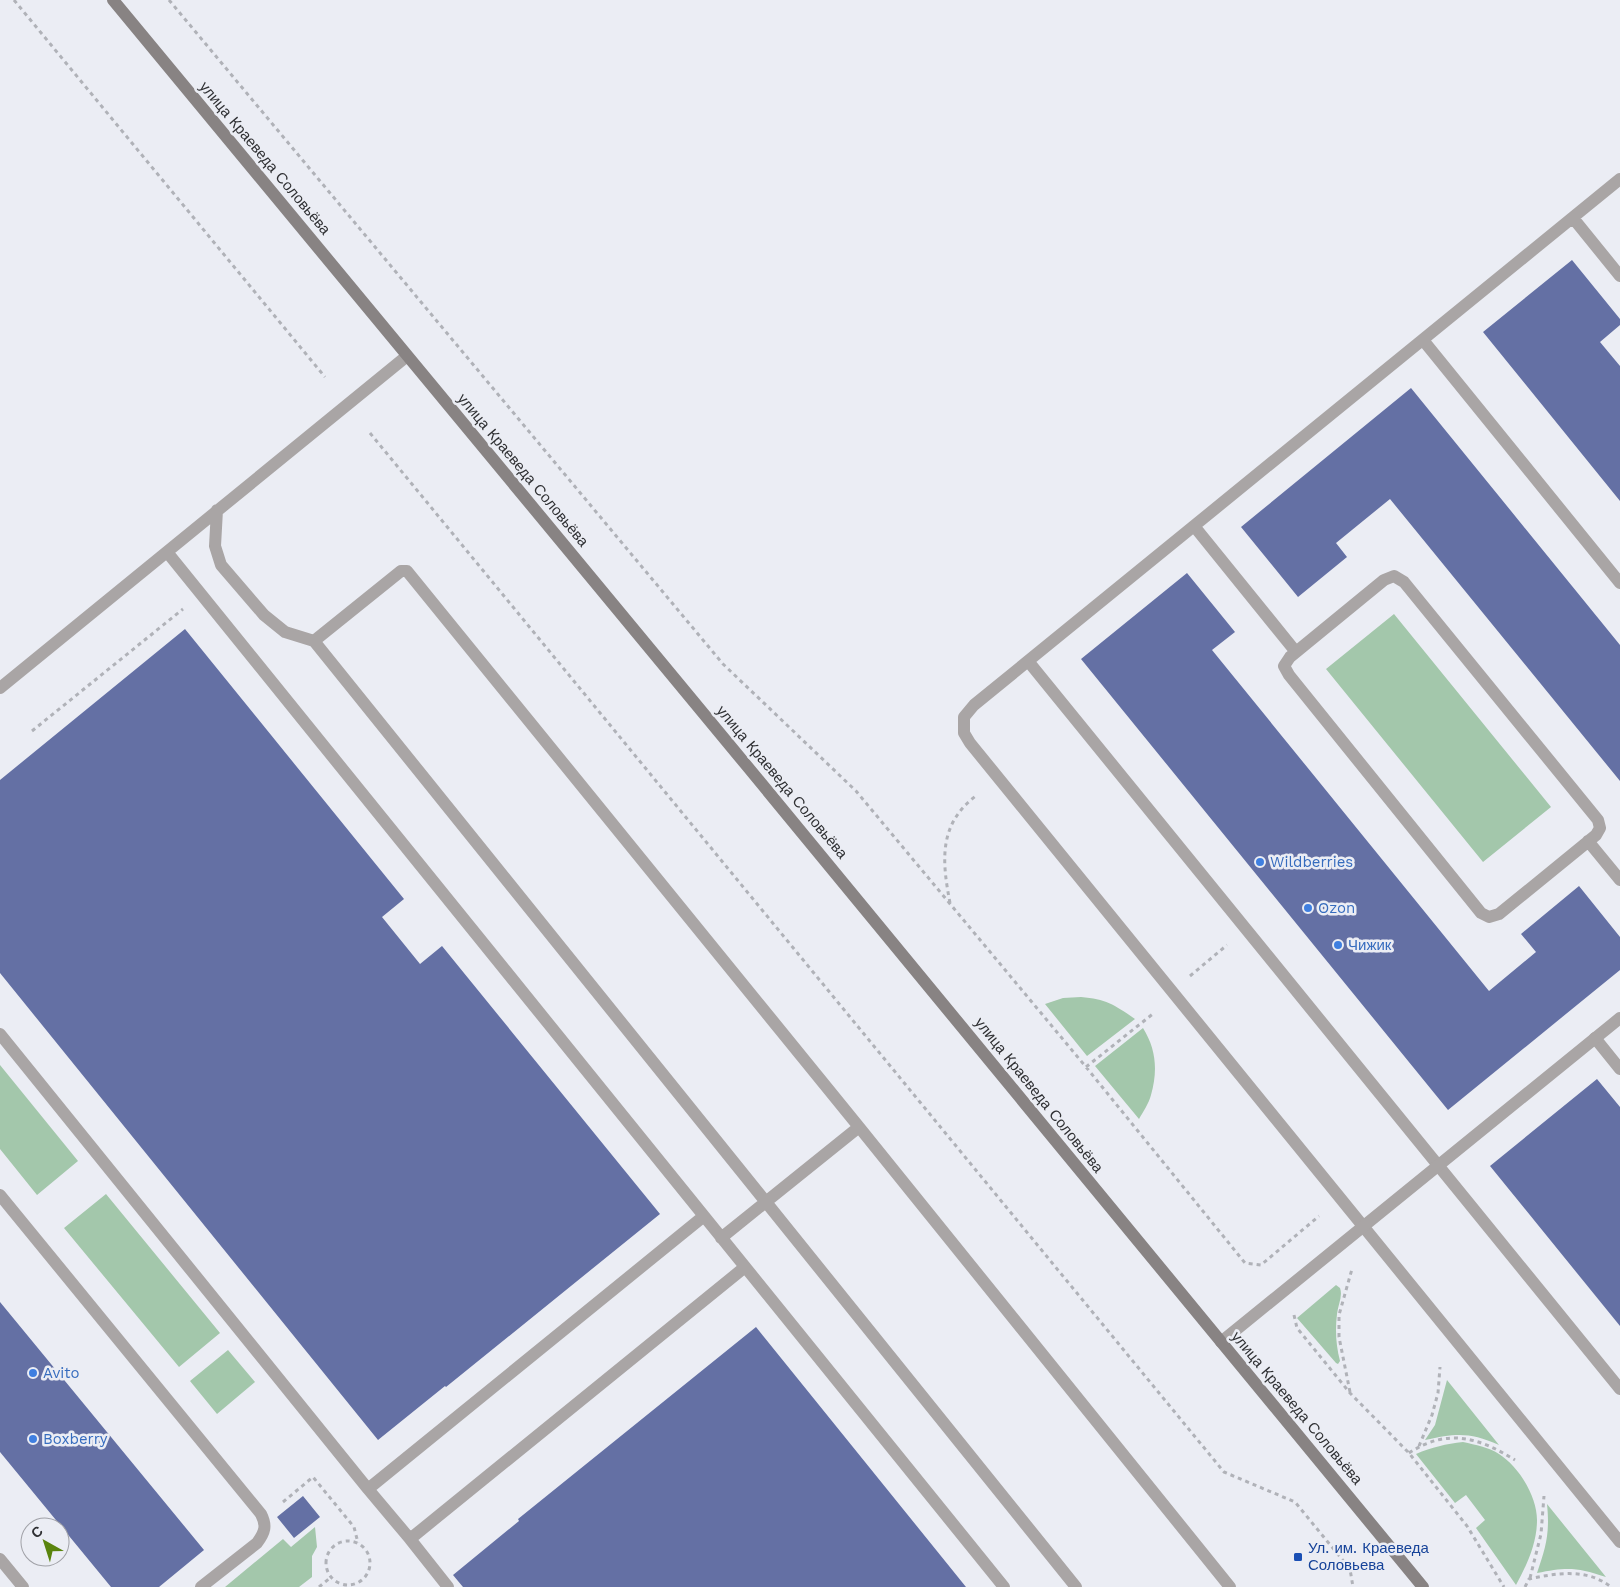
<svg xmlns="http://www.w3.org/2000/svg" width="1620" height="1587" viewBox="0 0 1620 1587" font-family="'Work Sans',sans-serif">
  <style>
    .green { fill: #a3c7ab }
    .building { fill: #6470a4 }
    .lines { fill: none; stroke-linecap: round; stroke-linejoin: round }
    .path { stroke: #b0b2b8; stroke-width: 3; stroke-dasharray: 4 4; stroke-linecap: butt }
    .lane { stroke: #a9a5a5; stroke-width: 12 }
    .street { stroke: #a9a5a5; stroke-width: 12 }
    .secondary { stroke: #888383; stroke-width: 12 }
    .shop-dot { fill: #3f7fe0; stroke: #ebedf4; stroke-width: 2 }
    .transit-dot { fill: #1a4fb4; stroke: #ebedf4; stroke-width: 2 }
    .labels { text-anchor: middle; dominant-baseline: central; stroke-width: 5; stroke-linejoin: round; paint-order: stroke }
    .street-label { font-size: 15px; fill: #2f3033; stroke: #ebedf4 }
    .shop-label { font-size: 15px; fill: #366cbe; stroke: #ebedf4; text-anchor: start }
    .transit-label { font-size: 15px; fill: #164399; stroke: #ebedf4; text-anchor: start }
  </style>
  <rect width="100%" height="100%" fill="#ebedf4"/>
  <!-- green -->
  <path class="green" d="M1394,614L1551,807L1483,862L1326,669Z
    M1081,997C1106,999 1115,1005 1135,1019L1087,1056L1045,1004L1063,998Z
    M1143,1028C1156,1049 1158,1070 1151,1095C1149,1103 1143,1112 1139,1119L1095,1066Z
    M0,1065L78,1161L37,1195L0,1149Z
    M106,1194L220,1333L179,1367L64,1228Z
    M1336,1285L1340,1288C1343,1296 1338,1305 1337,1314C1335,1331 1336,1345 1340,1361L1338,1364L1336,1363L1297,1318Z
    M228,1350L255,1382L217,1414L190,1381Z
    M1447,1380L1499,1445C1470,1432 1456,1433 1425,1440L1435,1425Z
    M1463,1442C1476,1445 1488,1447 1499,1454C1519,1467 1537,1496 1537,1520C1537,1543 1527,1565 1516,1585L1476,1528L1485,1520L1466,1495L1455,1503L1416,1454C1432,1447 1446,1444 1463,1442Z
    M1547,1504L1606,1577C1577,1567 1566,1567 1537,1573C1546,1547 1550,1533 1547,1504Z
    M315,1527L317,1547L312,1556V1577L299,1587H225L283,1539L291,1547Z"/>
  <!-- building -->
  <path class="building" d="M1572,260L1620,319V325L1600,342L1620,366V501L1483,332Z
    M1411,388L1620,645V781L1390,499L1336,543L1347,557L1298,597L1241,527Z
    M1187,573L1235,632L1212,650L1489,991L1536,952L1521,934L1579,886L1620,937V970L1448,1110L1081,659Z
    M185,629L404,899L382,917L420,964L442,946L660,1214L446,1387L445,1386L378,1440L0,973V780Z
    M1597,1079L1620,1107V1326L1490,1166Z
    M0,1302L204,1550L159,1587H111L0,1452Z
    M756,1327L966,1587H463L453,1575L519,1521L518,1519Z
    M303,1496L320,1517L294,1538L277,1517Z"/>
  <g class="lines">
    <!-- path -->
    <path class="path" d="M14,0L325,377
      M169,0L723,664L856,791L1086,1067L1245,1263L1261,1265L1319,1216
      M370,433L1224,1472L1295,1502L1350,1569L1353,1587
      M32,731L183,609
      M950,903C942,861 938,824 977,795
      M1190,976L1227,945
      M1086,1067L1154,1013
      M1294,1315L1297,1328L1350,1393L1409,1453L1467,1526L1504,1587
      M1350,1392L1339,1337V1315L1352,1269
      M1419,1446L1432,1415L1438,1393L1440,1367
      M1409,1453C1447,1428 1478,1437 1515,1460
      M283,1502L313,1477L354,1527L358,1543
      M326 1563a22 22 0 1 1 44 0a22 22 0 1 1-44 0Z
      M1530,1578L1541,1534L1544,1496
      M319,1587L330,1578
      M1525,1587L1529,1579C1557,1573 1587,1568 1611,1587"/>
    <!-- lane -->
    <path class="lane" d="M1620,179L974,705L964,717V733L970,743L1620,1542
      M1573,218L1620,276
      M1423,340L1620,583
      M217,510L215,546L221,565L264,615L285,632L314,641L1076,1587
      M1194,526L1296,652
      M167,552L1004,1587
      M1394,576L1404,582L1598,820L1600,828L1596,835L1499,914L1489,917L1481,913L1289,675L1284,666L1290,657L1384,580Z
      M314,641L401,571H407L859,1127L1230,1587
      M1028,661L1620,1389
      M0,688L407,356
      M1588,841L1620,880
      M0,1034L368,1489L704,1216
      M1595,1038L1620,1069
      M0,1195L261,1514C267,1526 265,1532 257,1543L201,1587
      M721,1238L859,1127
      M368,1489L410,1539
      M0,1559L23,1587
      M448,1587L410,1539L745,1267"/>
    <!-- street -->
    <path class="street" d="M1221,1342L1620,1018"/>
    <!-- secondary -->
    <path class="secondary" d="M113,0L747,766L1423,1587"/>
  </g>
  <!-- markers -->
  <g class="shop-dot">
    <circle cx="1260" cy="862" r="5"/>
    <circle cx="1308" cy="908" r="5"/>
    <circle cx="1338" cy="945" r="5"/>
    <circle cx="33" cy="1373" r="5"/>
    <circle cx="33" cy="1439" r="5"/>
  </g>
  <rect class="transit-dot" x="1293" y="1552" width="10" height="10" rx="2.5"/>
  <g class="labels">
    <!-- street labels -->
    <g class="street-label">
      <text transform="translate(265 158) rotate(50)">улица Краеведа Соловьёва</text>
      <text transform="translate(523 470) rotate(50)">улица Краеведа Соловьёва</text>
      <text transform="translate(782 782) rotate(50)">улица Краеведа Соловьёва</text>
      <text transform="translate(1039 1095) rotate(51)">улица Краеведа Соловьёва</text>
      <text transform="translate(1297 1408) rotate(50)">улица Краеведа Соловьёва</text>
    </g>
    <!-- shop labels -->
    <g class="shop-label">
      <text x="1270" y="862">Wildberries</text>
      <text x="1318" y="908">Ozon</text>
      <text x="1348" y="945">Чижик</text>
      <text x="43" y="1373">Avito</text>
      <text x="43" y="1439">Boxberry</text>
    </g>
    <!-- transit labels -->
    <g class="transit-label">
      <text x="1308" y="1548">Ул. им. Краеведа<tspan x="1308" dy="17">Соловьева</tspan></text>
    </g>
  </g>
  <!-- north arrow -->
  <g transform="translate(45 1542) rotate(321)"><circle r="24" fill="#ebedf4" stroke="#a0a1a7"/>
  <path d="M0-4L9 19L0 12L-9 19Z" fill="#5a840d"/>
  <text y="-8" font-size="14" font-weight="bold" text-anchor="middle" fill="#2f3033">С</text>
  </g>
</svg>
